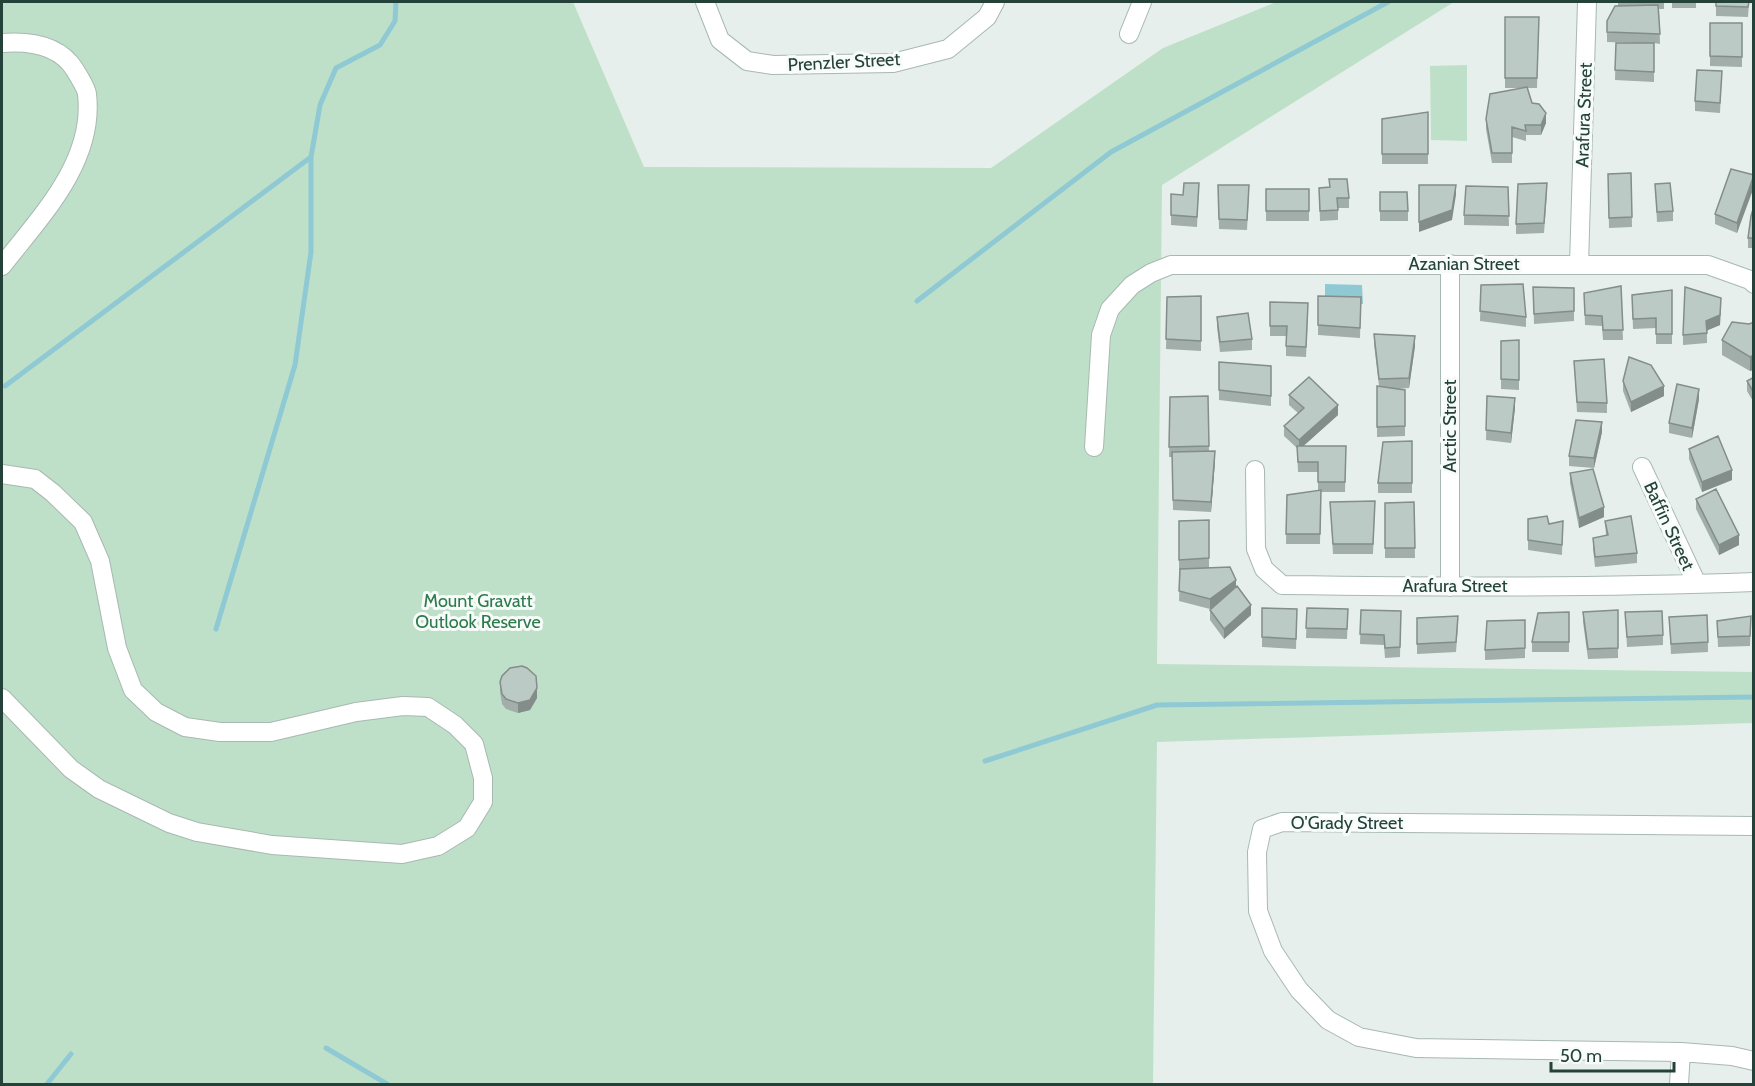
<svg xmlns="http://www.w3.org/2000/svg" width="1755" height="1086" viewBox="0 0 1755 1086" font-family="Cabin,sans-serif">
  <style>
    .green { fill: #bfe0c8 }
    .water { fill: #8ec9d4 }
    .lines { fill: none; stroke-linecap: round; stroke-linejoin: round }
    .stream { stroke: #8ec9d4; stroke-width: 5 }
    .minor-casing { stroke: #a8b8b2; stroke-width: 20 }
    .minor { stroke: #fff; stroke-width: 18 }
    .wall { fill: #a1aea9 }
    .shaded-wall { fill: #838d89 }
    .building { fill: #bbcac4; stroke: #838d89; stroke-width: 1.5 }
    .labels { text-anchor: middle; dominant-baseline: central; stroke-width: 6; stroke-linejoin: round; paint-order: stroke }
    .street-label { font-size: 18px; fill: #24423a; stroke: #f7fbf9 }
    .park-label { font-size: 18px; fill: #2d7a4b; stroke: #f7fbf9 }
  </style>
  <rect width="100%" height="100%" fill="#e6efeb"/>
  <!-- green -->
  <path class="green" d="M2,2H573L644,167L991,168L1163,48L1276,2H1454L1162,185L1157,664L1753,672V723L1157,742L1153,1084H2Z
    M1467,65V141L1431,140L1430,66Z"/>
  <!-- water -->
  <path class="water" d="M1325,284L1362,285L1363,304L1325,302Z"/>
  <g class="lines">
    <!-- stream -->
    <path class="stream" d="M917,301L1111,152L1388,2
      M5,386L311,157
      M216,629L295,365L311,252V157L320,105L336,68L380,45L395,21L396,2
      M985,761L1157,705L1754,697
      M326,1048L387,1084
      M47,1084L71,1054"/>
    <defs>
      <path id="minor" d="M705,2L720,40L747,61L773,65L893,63L948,49L987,17L995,2
        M1129,34L1142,2
        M2,43C28,41 59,44 75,70C79,77 86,87 87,94C95,162 40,217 2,266
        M1450,264V587
        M1579,264L1587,2
        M1094,447L1101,335L1110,309L1132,285L1151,273L1171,265H1708L1750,280L1754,284
        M1642,467L1697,584
        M1255,470L1256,549L1264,569L1282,585C1439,587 1597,588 1754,582
        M2,474L35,479L53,493L83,522L100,561L117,648L133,690L156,712L185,727L220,732H271L356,712L403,706L428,707L455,725L474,744L483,778V802L467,828L438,846L402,854L272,845L197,832L169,823L99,789L71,769L2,698
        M1754,826L1282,822L1262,829L1257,852L1258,911L1273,951L1299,990L1328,1020L1359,1037L1416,1048L1681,1052L1732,1056L1754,1061
        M1679,1084L1681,1052"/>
    </defs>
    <!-- minor casing -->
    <use href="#minor" class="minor-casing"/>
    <!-- minor -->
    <use href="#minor" class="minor"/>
  </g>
  <!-- wall -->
  <path class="wall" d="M1618,2H1664V9H1659L1660,44L1654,43V82L1615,80L1616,43H1636L1607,42V21L1618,6Z
    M1672,2H1696V8H1672Z
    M1716,2H1749L1748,17L1716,16Z
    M1505,17H1539L1537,88H1527L1532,103L1546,123L1541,135H1526V141L1512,137V163H1492L1486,129V119L1520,88H1505Z
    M1710,23H1742V67L1710,66Z
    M1722,71L1720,113L1695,111V101Z
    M1428,112V164H1382V119Z
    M1631,173L1632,227L1609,228L1608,174Z
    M1754,175L1737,233L1715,224V214Z
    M1199,183L1197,227L1171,225V194L1183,195Z
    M1655,184L1673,211V221L1657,222Z
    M1218,185L1249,195L1247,230L1219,229Z
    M1508,187L1509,226L1464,225V215Z
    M1319,188L1349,198V208H1338V220L1320,221Z
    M1266,189H1309V221H1266Z
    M1380,192L1408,211V221H1380Z
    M1547,193L1544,233L1516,234V224Z
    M1754,206V248H1748V238Z
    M1481,285L1526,317V327L1480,321Z
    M1621,286L1623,340H1603L1602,326L1585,325L1584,293Z
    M1533,287L1574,288V321L1534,324Z
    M1672,290V344H1656V328L1633,329L1632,295Z
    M1201,296V351L1166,349L1167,297Z
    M1318,296L1361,297L1360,338L1318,335Z
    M1270,302L1308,313L1306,357L1286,356V336H1270Z
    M1721,308L1720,325L1707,330V343L1683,345V335Z
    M1217,317L1252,339V350L1220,352L1217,327Z
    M1754,322L1750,371L1722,355V340Z
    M1374,334L1415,346L1409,388L1397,389L1405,390V436L1377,437V386H1379L1374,344Z
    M1519,340V390L1501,389V341Z
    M1574,361L1607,403V413L1577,412Z
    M1219,362L1271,366V406L1219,400Z
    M1754,377V403L1747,391V381Z
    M1623,381L1664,396L1631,412L1623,391Z
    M1289,395L1338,415L1303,446H1346L1345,492H1321L1320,544H1286L1287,495L1318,491V472H1298L1297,448L1284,436V426L1298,413L1289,405Z
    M1208,396L1209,451L1215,461L1211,512L1173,510L1172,457H1169L1170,397Z
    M1487,396L1515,408L1511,443L1486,440Z
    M1699,399L1692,438L1669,433V423Z
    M1602,432L1594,468L1569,466V456Z
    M1412,441V493H1378V483Z
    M1689,449L1732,480L1702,492L1689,459Z
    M1570,473L1604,517L1579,528L1570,483Z
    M1696,499L1739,545L1719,555L1696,509Z
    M1375,501L1373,554H1333L1330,502Z
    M1414,502L1415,558H1385V503Z
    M1528,519L1549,524L1563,521L1562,555L1528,550Z
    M1209,520V568L1236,587L1251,615L1224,639L1210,620V610L1215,606L1210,609L1179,601L1180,570H1179V521Z
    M1605,521L1637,553V563L1595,567L1593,548V538L1606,536Z
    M1262,608L1297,609L1296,649L1262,647Z
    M1307,608L1348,609L1347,639L1306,638Z
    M1361,610L1401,611L1400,657L1385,658L1384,645L1360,644Z
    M1618,610V658L1588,659L1583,622V612Z
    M1569,612V652H1532V642Z
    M1625,612L1663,635V645L1627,647Z
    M1751,616L1750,646L1718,647L1717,621Z
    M1669,617L1708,642V652L1671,654Z
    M1417,618L1458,626L1456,652L1417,654Z
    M1525,620V658L1485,660V650Z
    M500,682L537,698L530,710L518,713L506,709L502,704L500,692Z"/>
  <!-- shaded-wall -->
  <path class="shaded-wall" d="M1546,113V123L1541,135V125Z
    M1754,177V187L1737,233V223Z
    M1456,185V195L1452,220L1419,232V222Z
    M1721,298L1720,325L1706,331V321Z
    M1415,336V346L1409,388V378Z
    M1754,355V370L1750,371V357Z
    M1664,386V396L1631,412V402Z
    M1699,389V399L1692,438V428Z
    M1515,398V408L1511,443V433Z
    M1338,405V415L1299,450V440Z
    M1602,422V432L1594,468V458Z
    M1215,451V461L1211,512V502Z
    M1732,470V480L1702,492V482Z
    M1604,507V517L1579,528V518Z
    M1739,535V545L1719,555V545Z
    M1236,580V590L1210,609V599Z
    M1251,605V615L1224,639V629Z
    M537,688V698L530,710L518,713V703Z"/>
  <!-- building -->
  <path class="building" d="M1716,2H1749L1748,7L1716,6Z
    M1658,5L1660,34L1607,32V21L1615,6Z
    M1505,17H1539L1537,78H1505Z
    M1710,23H1742V57L1710,56Z
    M1616,43H1654V72L1615,70Z
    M1697,70L1722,71L1720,103L1695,101Z
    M1527,87L1532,103L1539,104L1546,113L1541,125H1525L1526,131L1512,127V153H1492L1486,119L1490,94Z
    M1428,112V154H1382V119Z
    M1731,169L1754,175L1737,223L1715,214Z
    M1631,173L1632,217L1609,218L1608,174Z
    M1329,179H1347L1349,198H1337L1338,210L1320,211L1319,188L1330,187Z
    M1184,183H1199L1197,217L1171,215V194L1183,195Z
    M1547,183L1544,223L1516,224L1518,184Z
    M1670,183L1673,211L1657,212L1655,184Z
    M1218,185H1249L1247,220L1219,219Z
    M1419,185H1456L1452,210L1419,222Z
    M1466,186L1508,187L1509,216L1464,215Z
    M1266,189H1309V211H1266Z
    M1380,192H1407L1408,211H1380Z
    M1754,206V238H1748L1751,216Z
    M1523,284L1526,317L1480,311L1481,285Z
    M1621,286L1623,330H1603L1602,316L1585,315L1584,293Z
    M1533,287L1574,288V311L1534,314Z
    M1685,287L1721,298L1720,315L1706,321L1707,333L1683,335Z
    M1672,290V334H1656V318L1633,319L1632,295Z
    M1201,296V341L1166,339L1167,297Z
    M1318,296L1361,297L1360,328L1318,325Z
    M1270,302L1308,303L1306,347L1286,346L1287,326H1270Z
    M1248,313L1252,339L1220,342L1217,317Z
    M1732,322L1749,324L1754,322V355L1750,357L1722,340Z
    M1374,334L1415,336L1409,378L1379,379Z
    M1519,340V380L1501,379V341Z
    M1629,357L1651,365L1664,386L1631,402L1623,381Z
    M1604,359L1607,403L1577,402L1574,361Z
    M1219,362L1271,366V396L1219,390Z
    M1309,377L1338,405L1299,440L1284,426L1304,408L1289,395Z
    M1754,377V393L1747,381Z
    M1677,384L1699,389L1692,428L1669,423Z
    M1377,386L1405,390V426L1377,427Z
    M1208,396L1209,446L1169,447L1170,397Z
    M1487,396L1515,398L1511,433L1486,430Z
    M1576,420L1602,422L1594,458L1569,456Z
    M1718,436L1732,470L1702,482L1689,449Z
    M1412,441V483H1378L1383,442Z
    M1297,446H1346L1345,482H1318V462H1298Z
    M1215,451L1211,502L1173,500L1172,452Z
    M1593,469L1604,507L1579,518L1570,473Z
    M1716,489L1739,535L1719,545L1696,499Z
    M1321,490L1320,534H1286L1287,495Z
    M1375,501L1373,544H1333L1330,502Z
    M1414,502L1415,548H1385V503Z
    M1547,516L1549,524L1563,521L1562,545L1528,540V519Z
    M1631,516L1637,553L1595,557L1593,538L1608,535L1605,521Z
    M1209,520V558L1179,560V521Z
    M1230,567L1236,580L1210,599L1179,591L1180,569Z
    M1237,586L1251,605L1224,629L1210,610Z
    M1262,608L1297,609L1296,639L1262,637Z
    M1307,608L1348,609L1347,629L1306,628Z
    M1361,610L1401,611L1400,647L1385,648L1384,635L1360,634Z
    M1618,610V648L1588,649L1583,612Z
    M1662,611L1663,635L1627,637L1625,612Z
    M1569,612V642H1532L1538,613Z
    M1707,615L1708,642L1671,644L1669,617Z
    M1458,616L1456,642L1417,644V618Z
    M1751,616L1750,636L1718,637L1717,621Z
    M1525,620V648L1485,650L1487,621Z
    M522,666L527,668L536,676L537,688L530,700L518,703L506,699L502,694L500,682L502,676L510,668Z"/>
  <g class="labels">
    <!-- street labels -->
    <g class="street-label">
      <text transform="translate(844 62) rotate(-3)">Prenzler Street</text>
      <text transform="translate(1584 115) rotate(-88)">Arafura Street</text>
      <text x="1464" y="264">Azanian Street</text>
      <text transform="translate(1450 426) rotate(-90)">Arctic Street</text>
      <text transform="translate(1669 526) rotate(65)">Baffin Street</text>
      <text x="1455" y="586">Arafura Street</text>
      <text x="1347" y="823">O'Grady Street</text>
    </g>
    <!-- park labels -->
    <g class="park-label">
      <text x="478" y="601">Mount Gravatt<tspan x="478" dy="21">Outlook Reserve</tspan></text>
    </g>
  </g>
  <!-- border -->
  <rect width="1755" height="1086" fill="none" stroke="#24423a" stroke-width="6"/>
  <!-- scale -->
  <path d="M1551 1062v9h123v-9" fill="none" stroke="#24423a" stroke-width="3"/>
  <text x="1560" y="1062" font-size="18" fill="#24423a" stroke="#f7fbf9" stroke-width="4.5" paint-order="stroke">50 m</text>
</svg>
